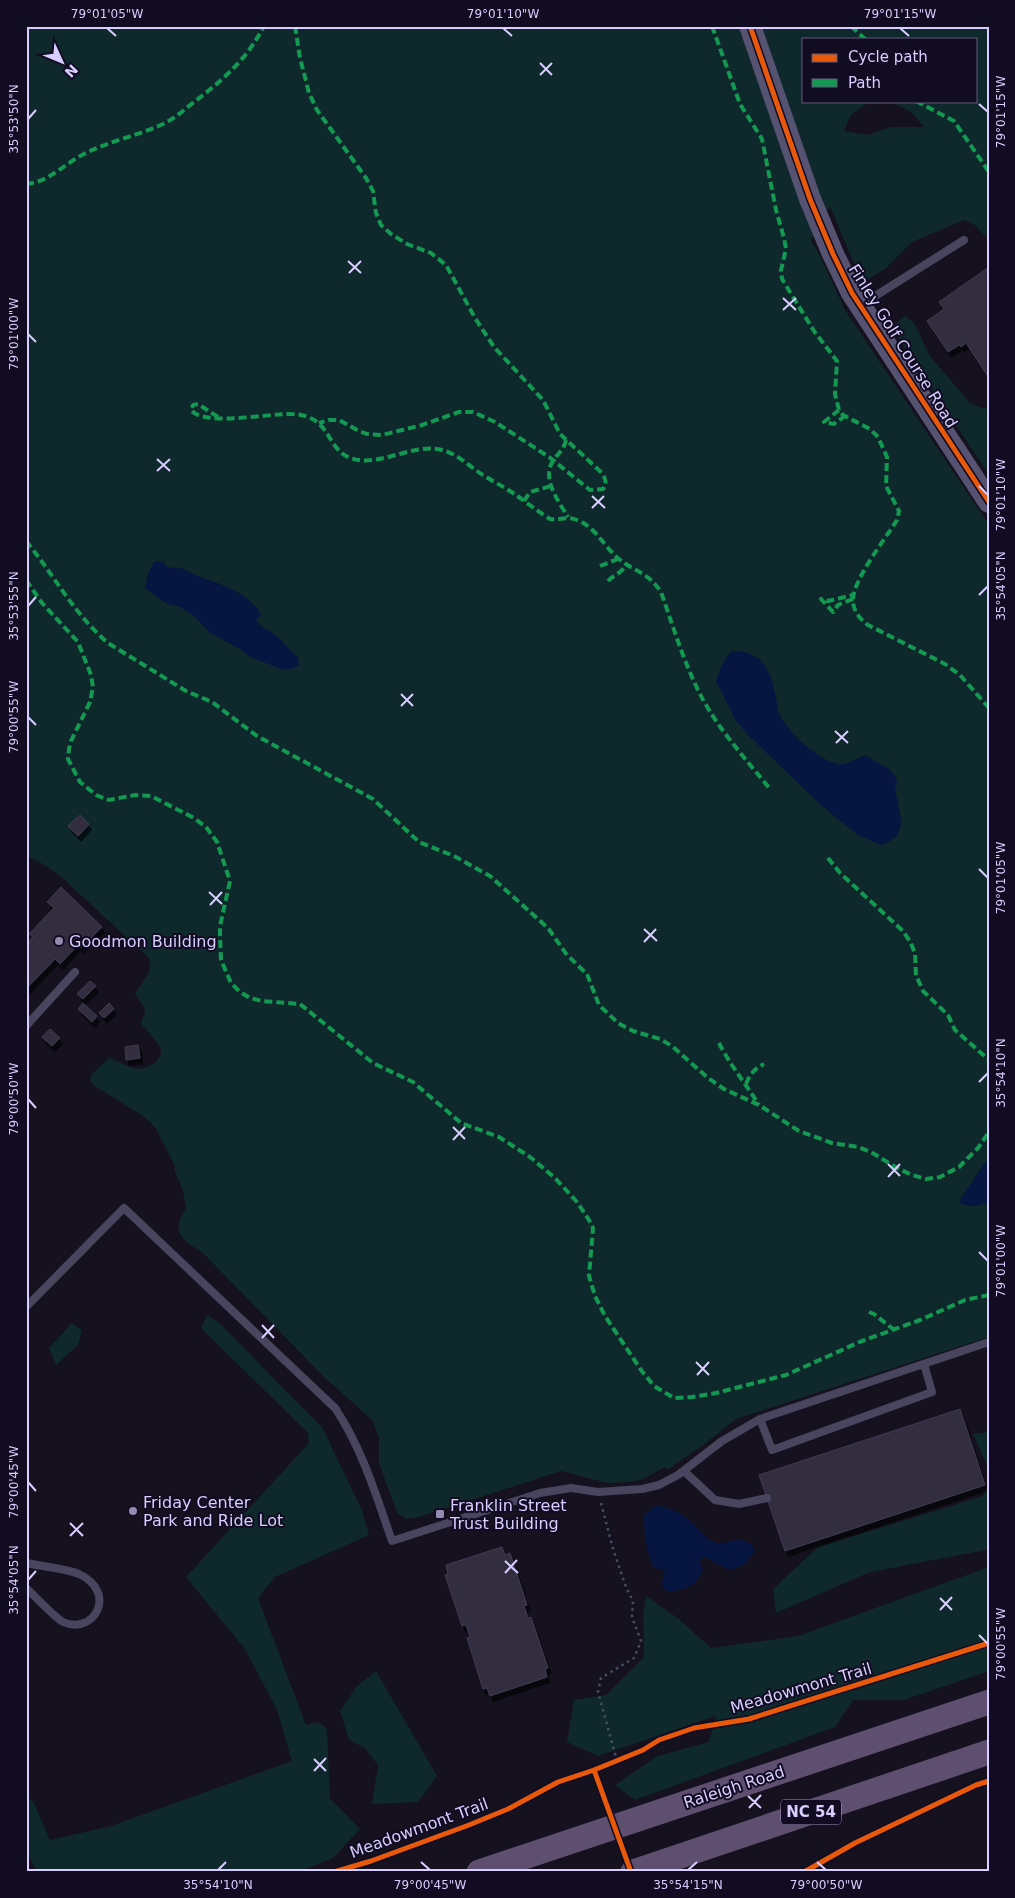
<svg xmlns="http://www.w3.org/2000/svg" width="1015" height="1898" viewBox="0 0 1015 1898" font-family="'DejaVu Sans',sans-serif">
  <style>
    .green { fill: #0f282c; fill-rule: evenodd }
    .water { fill: #061640 }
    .building { fill: #332f40; stroke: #413a53; filter: url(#shadow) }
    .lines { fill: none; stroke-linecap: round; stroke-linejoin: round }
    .path { stroke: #435061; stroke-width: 2.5; stroke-dasharray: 2.5 4; stroke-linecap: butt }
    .lane { stroke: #49455f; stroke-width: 8 }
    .secondary { stroke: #565272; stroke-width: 22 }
    .primary { stroke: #5e4f70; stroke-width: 25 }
    .quiet { stroke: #139951; stroke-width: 4; stroke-dasharray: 8 4; stroke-linecap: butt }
    .cycleway-casing { stroke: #120c23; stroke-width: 8 }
    .cycleway { stroke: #e8590c; stroke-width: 5 }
    .ticks { fill: none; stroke: #d8ceff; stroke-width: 2 }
    .poi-dot { fill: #948cb0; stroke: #120c23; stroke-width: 2 }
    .labels { text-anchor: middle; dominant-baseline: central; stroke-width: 4; stroke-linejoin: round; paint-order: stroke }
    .shield { fill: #120c23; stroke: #9d94bd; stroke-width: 1 }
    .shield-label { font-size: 15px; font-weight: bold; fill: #d8ceff }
    .street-label { font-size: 16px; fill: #d8ceff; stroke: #120c23 }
    .poi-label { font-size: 16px; fill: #d8ceff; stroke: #120c23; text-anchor: start }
    .neatline { fill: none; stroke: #d8ceff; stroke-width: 2 }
    .ticks-label { font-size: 12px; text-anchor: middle; fill: #d8ceff }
  </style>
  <defs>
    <filter id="shadow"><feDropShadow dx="3" dy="5.5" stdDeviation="0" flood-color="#0009"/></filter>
  </defs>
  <rect width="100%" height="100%" fill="#15111e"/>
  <!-- green -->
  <path class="green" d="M26,26H989V240L975,225L964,220L912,242L886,268L862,283L830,206L811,240L820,256L845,310L989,525V1337L736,1419L702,1446L667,1470L665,1467L643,1479L632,1482L607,1483L561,1471L419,1517L407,1519L397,1513L379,1463V1438L372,1420L324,1377L203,1253C182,1240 170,1233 186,1208L183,1191L175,1171V1166L155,1127L143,1116L93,1085L90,1080L91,1075L109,1058C125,1062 133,1074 149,1066C153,1064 156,1063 158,1059C161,1055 162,1052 160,1048C158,1042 146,1031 141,1023L145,1012L144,1007L135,994L149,972L150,959L58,874L41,863L26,856ZM804,39H976V101H889L910,111L924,127H891L868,135L844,131L851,115L870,101H804Z
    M905,316L914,323L930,356L969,402L979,407L989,409V475L894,332L897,322Z
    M207,1315L219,1323L322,1427L362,1510L369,1535L275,1577L258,1598L306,1725L319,1722L327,1729L330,1798L360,1829L333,1858L298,1872H37L26,1850V1794L34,1803L50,1840L111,1826L292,1761L277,1710L245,1649L186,1577L309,1443L308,1433L201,1328Z
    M72,1323L82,1331L78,1345L56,1365L49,1348Z
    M988,1432L989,1437V1470L973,1434Z
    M989,1483V1552L986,1550L870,1572L776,1613L773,1589L818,1547L983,1496Z
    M989,1567V1671L904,1700H853L835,1727L635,1800L615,1785L657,1756L709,1742L716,1716L598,1756L567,1742L574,1700L606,1695L644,1657L643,1616L646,1596L679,1619L711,1648L798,1636Z
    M376,1671L437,1776L418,1802L372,1804L378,1765L365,1748L349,1740L340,1711L356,1687Z"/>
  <!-- water -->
  <path class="water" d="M163,561L168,568C186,566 184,571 200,577C223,585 247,592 261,614L256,620C263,630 270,630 278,637C285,644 290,651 298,657L299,665L294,668L284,670L250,657L240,649L210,633L194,616L180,607L167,604L145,588L148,574L154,562Z
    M731,651C761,651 770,667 775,694C777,700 777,707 779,713C786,731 822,765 843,764C850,763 858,758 865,755L889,769L895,776L897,782L895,789L901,819L900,829L896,837L887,843L881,845L858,835L849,828L821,805L746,733L735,719L716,681L721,666Z
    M989,1159V1202C978,1206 971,1208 960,1203L961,1198L984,1164Z
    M656,1505C667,1508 676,1510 685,1517C707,1534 707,1551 738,1539L752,1544L755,1552L744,1565L729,1570L705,1557L699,1560L703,1570C694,1588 688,1588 669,1592L663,1588L662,1582L665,1571L653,1567C646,1550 644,1534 644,1515Z"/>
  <!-- building -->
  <path class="building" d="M989,267V378L966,343L961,347L959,345L948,352L927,321L944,309L939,302Z
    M80,815L89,824L78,836L68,826Z
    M61,887L102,927L81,948L78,945L60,964L55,959L26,989V944L33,937L29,934L54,908L47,902Z
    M90,981L96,986L83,999L77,994Z
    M83,1003L97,1016L92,1022L78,1009Z
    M109,1003L114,1009L104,1018L99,1013Z
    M50,1029L60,1038L52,1046L42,1037Z
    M138,1045L140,1058L126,1060L125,1047Z
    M960,1409L985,1485L785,1551L759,1475Z
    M502,1547L505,1555L510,1553L527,1605L524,1606L528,1618L531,1617L548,1668L545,1669L547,1677L490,1696L487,1688L483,1689L467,1638L470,1637L466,1625L462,1626L445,1575L448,1574L446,1565Z"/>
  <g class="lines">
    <!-- path -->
    <path class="path" d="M601,1503L613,1549L626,1587L633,1601L632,1617L641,1641L634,1658L601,1678L598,1692L617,1761"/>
    <!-- lane -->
    <path class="lane" d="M861,305L964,240
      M26,1026L75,972
      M26,1307L124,1208L335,1408C362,1448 376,1495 392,1541L540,1493L571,1488L598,1492L642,1489L659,1485L678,1475L722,1441L760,1419L989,1342
      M760,1419L772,1450L932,1392L924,1364
      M684,1471L715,1500L739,1504L767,1498
      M26,1563C41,1566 67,1569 79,1574C119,1593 93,1636 63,1622C54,1617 35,1596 26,1588"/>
    <!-- secondary -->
    <path class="secondary" d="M750,26L810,199L833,254L852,293L989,502"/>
    <!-- primary -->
    <path class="primary" d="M479,1872L989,1702
      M633,1872L989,1752"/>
    <!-- quiet -->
    <path class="quiet" d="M295,26L300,58L309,93L317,110L366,178L373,191L376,213L381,225L391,234L407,244L431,253L446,265L475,318L494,347L543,400L560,434L602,473C606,480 607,483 603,489L590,490L549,457L495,422L473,412H459L422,425L382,435L367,434L359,431L339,420H329L319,423
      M712,26L740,104L762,139L776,210L784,238L786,249L781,270L782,279L814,331L837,361L835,394L839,410L843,415L870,429L878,437L887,457L886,486L899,511L897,520C886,538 851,582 853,602C854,612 860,619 868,625L945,664L960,675L989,708
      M851,26L865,39
      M916,101L954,121L989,172
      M26,184C49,182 64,164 84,154C109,141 137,136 163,124C174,119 184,110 194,102C222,81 248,58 264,26
      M839,410L824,422L834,424L845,416
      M218,417L198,404L193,405L191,410C204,427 270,413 291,414C331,415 325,446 348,457C376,470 412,442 442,450C455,453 466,463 477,471C488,479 501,485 513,493C525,501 537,511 550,519C560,520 567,516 577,520C596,527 604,547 619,559C635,572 648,572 661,592C673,626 683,660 699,692C717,728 745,758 770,789
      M566,440C564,450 558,453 553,461C541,478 559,502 568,517
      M524,501L530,492L551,486
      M26,541C54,575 74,614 108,643L186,691L212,702L257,736L373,799L419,842L454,856L490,876L548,928L567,955L587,974L599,1005L618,1023L633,1031L660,1039L672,1046L708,1078L724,1089L759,1105L799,1131L832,1143L858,1147L871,1152L897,1168L912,1175L926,1179L940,1177L959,1167L978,1148L989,1132
      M600,566L618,559
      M26,580L42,603L78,642L91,675L93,687L90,702L71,741L69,749L68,759L80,782L96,795L109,800L135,795L151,796L194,818L206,827L217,842L230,881L220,926V936L221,960L231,983L240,992L250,998L262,1001L300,1004L373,1063L413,1082L461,1123L499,1137L530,1157L555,1178L577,1202L589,1220L593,1228L589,1276L595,1296L605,1316L641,1370L654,1386L674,1398L692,1397L716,1393L786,1375L862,1341L920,1320L965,1300L989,1295
      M608,581C613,575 623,573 626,564
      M853,599L838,605L833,612L821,599L828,601L853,595
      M828,858L840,873L903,931L911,943L915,954L916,975L923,991L948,1015L955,1030L989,1060
      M719,1043C730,1065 746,1084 759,1105
      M746,1084C750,1074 754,1069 764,1064
      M869,1312L874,1314L893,1329"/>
    <defs>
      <path id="cycleway" d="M750,26L810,199L833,254L852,293L989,502
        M594,1770L643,1750L659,1740L694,1728L749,1719L989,1643
        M334,1872L371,1861L469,1825L508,1809L558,1782L594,1770L631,1872
        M804,1872L855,1843L976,1785L989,1781"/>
    </defs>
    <!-- cycleway casing -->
    <use href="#cycleway" class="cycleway-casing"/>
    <!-- cycleway -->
    <use href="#cycleway" class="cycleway"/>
  </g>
  <!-- ticks -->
  <path class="ticks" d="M107,28L116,36M503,28L512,36M900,28L909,36M540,63L552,75M540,75L552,63M979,104L988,112M28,119L36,110M348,261L361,273M349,273L361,261M783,298L796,310M783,310L796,298M28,334L36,342M157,459L170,471M157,471L170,459M979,486L988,495M592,496L605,508M592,508L604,496M979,595L988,586M28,606L36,597M401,694L413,706M401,706L413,694M28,717L36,725M835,731L848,743M836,743L848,731M979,869L988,878M209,892L222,904M210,905L222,892M644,929L657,941M644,942L656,929M979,1082L988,1073M28,1099L36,1108M453,1127L465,1139M453,1140L465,1127M888,1164L900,1176M888,1177L900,1164M979,1252L988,1261M262,1325L274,1338M262,1338L274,1325M696,1362L709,1375M697,1375L709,1362M28,1482L36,1491M70,1523L83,1536M70,1536L83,1523M505,1561L518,1573M505,1573L517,1560M28,1580L36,1571M940,1598L952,1610M940,1610L952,1597M979,1635L988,1644M314,1759L326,1771M314,1771L326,1758M748,1796L761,1808M749,1808L761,1795M421,1862L430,1870M817,1862L826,1870M218,1870L226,1862M688,1870L697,1862"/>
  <!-- markers -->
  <g class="poi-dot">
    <circle cx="59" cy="941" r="5"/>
    <circle cx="133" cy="1511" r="5"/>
    <rect x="435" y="1509" width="10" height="10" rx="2.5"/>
  </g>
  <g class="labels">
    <!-- shield labels -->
    <rect class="shield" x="781" y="1799.5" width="60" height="25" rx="4"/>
    <g class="shield-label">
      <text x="811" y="1812">NC 54</text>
    </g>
    <!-- street labels -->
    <g class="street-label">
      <text transform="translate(903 346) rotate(58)">Finley Golf Course Road</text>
      <text transform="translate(801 1688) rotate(-16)">Meadowmont Trail</text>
      <text transform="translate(734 1787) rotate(-18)">Raleigh Road</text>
      <text transform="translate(419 1828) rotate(-20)">Meadowmont Trail</text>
    </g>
    <!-- poi labels -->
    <g class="poi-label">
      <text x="69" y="941">Goodmon Building</text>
      <text x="143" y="1502">Friday Center<tspan x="143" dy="18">Park and Ride Lot</tspan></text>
      <text x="450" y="1505">Franklin Street<tspan x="450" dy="18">Trust Building</tspan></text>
    </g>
  </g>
  <!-- border -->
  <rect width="1015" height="1898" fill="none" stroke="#120c23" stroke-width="55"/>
  <!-- legend -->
  <rect x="802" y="38" width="175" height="65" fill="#120c23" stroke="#615a7b"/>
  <rect x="812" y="54" width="25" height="8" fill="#e8590c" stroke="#615a7b"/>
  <text x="848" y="62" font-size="15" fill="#d8ceff">Cycle path</text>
  <rect x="812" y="79" width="25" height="8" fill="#139951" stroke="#615a7b"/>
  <text x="848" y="88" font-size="15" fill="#d8ceff">Path</text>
  <!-- north arrow -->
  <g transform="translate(62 62) rotate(134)" stroke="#120c23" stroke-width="4" paint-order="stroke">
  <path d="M0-4L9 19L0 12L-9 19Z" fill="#d8ceff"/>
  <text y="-8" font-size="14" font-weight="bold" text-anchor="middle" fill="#d8ceff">N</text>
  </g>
  <rect x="28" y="28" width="960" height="1842" class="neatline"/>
  <g class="ticks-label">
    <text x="107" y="18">79°01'05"W</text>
    <text x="503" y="18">79°01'10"W</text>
    <text x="900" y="18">79°01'15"W</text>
    <text transform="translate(1001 112) rotate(-90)" y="4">79°01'15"W</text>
    <text transform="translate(14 119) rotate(-90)" y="4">35°53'50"N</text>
    <text transform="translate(14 334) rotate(-90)" y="4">79°01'00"W</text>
    <text transform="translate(1001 495) rotate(-90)" y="4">79°01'10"W</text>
    <text transform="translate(1001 586) rotate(-90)" y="4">35°54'05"N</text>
    <text transform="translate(14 606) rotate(-90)" y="4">35°53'55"N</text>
    <text transform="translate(14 717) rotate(-90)" y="4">79°00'55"W</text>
    <text transform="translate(1001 878) rotate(-90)" y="4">79°01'05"W</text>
    <text transform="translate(1001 1073) rotate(-90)" y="4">35°54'10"N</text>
    <text transform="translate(14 1099) rotate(-90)" y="4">79°00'50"W</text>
    <text transform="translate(1001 1261) rotate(-90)" y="4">79°01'00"W</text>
    <text transform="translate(14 1482) rotate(-90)" y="4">79°00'45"W</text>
    <text transform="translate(14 1580) rotate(-90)" y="4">35°54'05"N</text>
    <text transform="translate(1001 1644) rotate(-90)" y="4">79°00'55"W</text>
    <text x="218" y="1889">35°54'10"N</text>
    <text x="430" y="1889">79°00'45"W</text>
    <text x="688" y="1889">35°54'15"N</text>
    <text x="826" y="1889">79°00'50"W</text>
  </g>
</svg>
